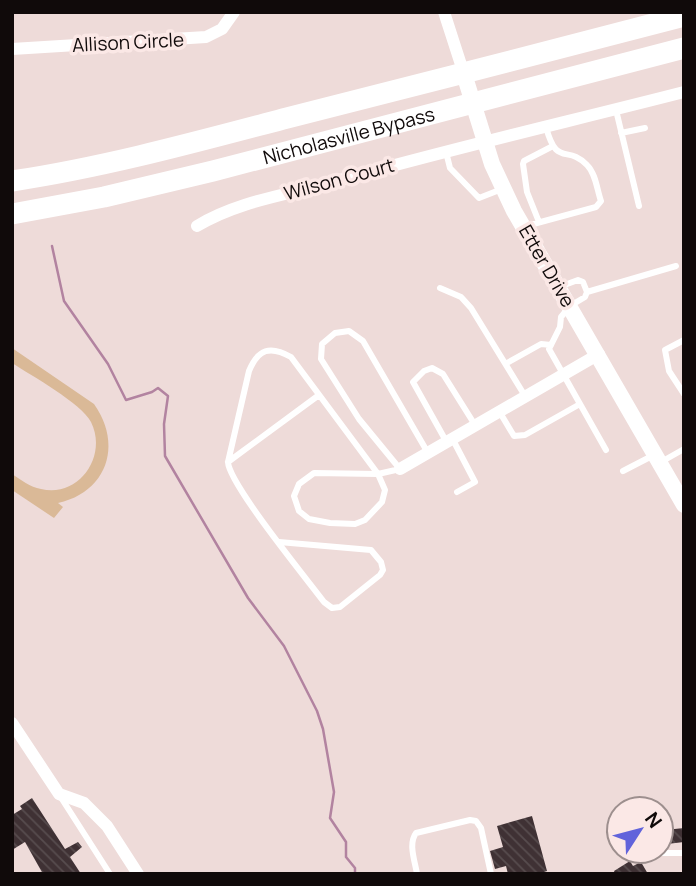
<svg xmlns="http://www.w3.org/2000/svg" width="696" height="886" viewBox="0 0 696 886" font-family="Manrope,sans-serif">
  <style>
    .pitch { fill: #dab997 }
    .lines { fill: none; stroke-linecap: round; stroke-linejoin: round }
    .stream { stroke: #b283a0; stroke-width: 2.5 }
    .building { fill: url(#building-back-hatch) }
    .lane { stroke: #fff; stroke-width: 6 }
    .street { stroke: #fff; stroke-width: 12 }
    .secondary { stroke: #fff; stroke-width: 16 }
    .highway { stroke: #fff; stroke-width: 21 }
    .labels { text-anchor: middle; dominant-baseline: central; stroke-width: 7; stroke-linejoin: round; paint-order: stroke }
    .street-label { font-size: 19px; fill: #100a0a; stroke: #fbe8e6 }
  </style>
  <defs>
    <pattern id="building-back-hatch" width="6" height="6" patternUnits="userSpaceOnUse" patternTransform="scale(1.75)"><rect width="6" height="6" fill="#3f3134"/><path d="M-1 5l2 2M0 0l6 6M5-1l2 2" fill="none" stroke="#574c4e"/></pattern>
  </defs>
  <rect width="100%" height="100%" fill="#eedbd9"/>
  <!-- pitch -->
  <path class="pitch" d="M12,348L94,404C123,445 107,492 58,503L63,507L54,518L12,490V474C21,480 30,487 41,489C79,498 108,456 91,422C81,403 32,376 12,363Z"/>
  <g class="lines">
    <!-- stream -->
    <path class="stream" d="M52,246L64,301L108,364L126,400L152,392L158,388L168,396L164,424L165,456L248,598L284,646L317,711L323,729L334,792L330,818L346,842V857L355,868V874"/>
  </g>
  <!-- building -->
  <path class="building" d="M32,798L65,849L78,842L82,847L70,857L81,874H43L25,842L12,850V815L22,809L20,806Z
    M532,816L547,871L538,874H508L506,866L495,869L490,851L503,847L497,826Z
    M684,828V842L667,844L665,830Z
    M630,861L633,866L641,862L648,874H615L614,871Z"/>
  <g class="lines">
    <!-- lane -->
    <path class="lane" d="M616,110L639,206
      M621,133L645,128
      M446,152L450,168L479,198L502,189
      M539,222L527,192L523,164L524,161L551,147
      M526,226L596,207L601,201C597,190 596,174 587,165C567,144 557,168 546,127
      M559,287L578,280L583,282L587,292L585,297L570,306L561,317L560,327L549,349L606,450
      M440,288L461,297L471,308L525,396
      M587,292L676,266
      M684,340L665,350L669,371L684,394
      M507,363L541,344L551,345
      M499,411L514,436L525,435L580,404
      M452,438L475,482L457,492
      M446,441L413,382L424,371L432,368L443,374L475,425
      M228,462L319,395
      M661,462L684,449
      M623,471L652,456
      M279,542L371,550L381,562L383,570L380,575L340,607L332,608L324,602C306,578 229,484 228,462L249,371C258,349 270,345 291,357L378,474L385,490L382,502L365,520L355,524L330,523L309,519L299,511L294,496L299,484L314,473L378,474L400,469L359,419L321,359L322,344L335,333L349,331L363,341L428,453
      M60,796L110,874
      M651,853H684
      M417,874C415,861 408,844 416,833L470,820L476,821L481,828L491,874"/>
    <!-- street -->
    <path class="street" d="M444,12L464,74
      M12,49L206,37L222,29L234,12
      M197,226C238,201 287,195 333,182C449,149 567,122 684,92
      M400,469L599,354
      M12,723L59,794L84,803L107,826L138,874"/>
    <!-- secondary -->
    <path class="secondary" d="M464,74L492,164L514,211L684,505"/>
    <!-- highway -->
    <g class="highway">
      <path d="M12,181C105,167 196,142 287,118C420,85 551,50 684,16"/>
      <path id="s1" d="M12,214L104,197L213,171L684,48"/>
    </g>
  </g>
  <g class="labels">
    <!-- street labels -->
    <g class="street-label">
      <text transform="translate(128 42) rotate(-3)">Allison Circle</text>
      <text stroke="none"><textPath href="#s1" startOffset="346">Nicholasville Bypass</textPath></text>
      <text transform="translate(339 179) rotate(-15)">Wilson Court</text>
      <text transform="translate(547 266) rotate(60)">Etter Drive</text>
    </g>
  </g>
  <!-- border -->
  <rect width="696" height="886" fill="none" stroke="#100a0a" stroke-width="28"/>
  <!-- north arrow -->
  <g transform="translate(640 830) rotate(54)"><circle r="33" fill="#fbe8e6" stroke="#9d8f8e" stroke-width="2"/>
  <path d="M0-5L12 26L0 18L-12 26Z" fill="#6163db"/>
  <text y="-10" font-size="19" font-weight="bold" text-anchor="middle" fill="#100a0a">N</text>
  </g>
</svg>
